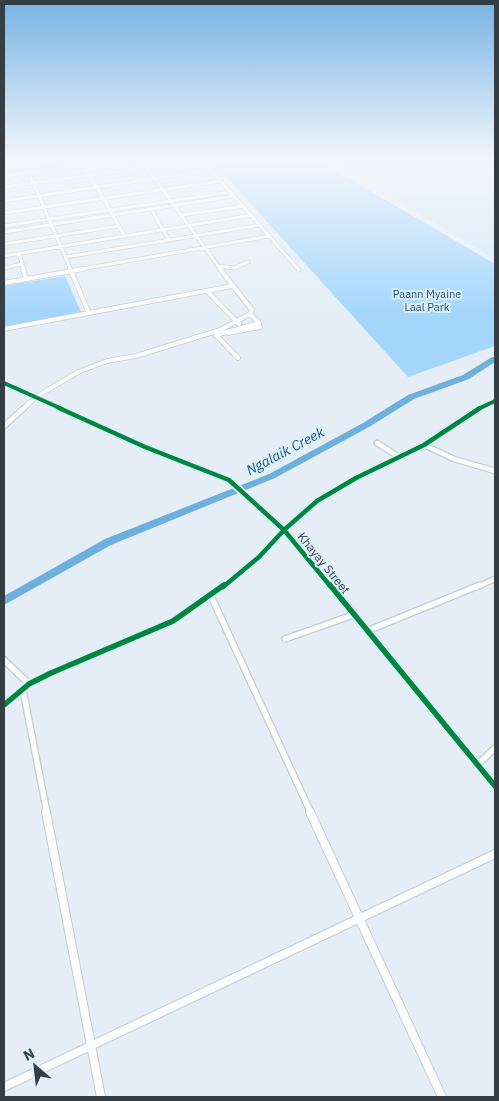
<svg xmlns="http://www.w3.org/2000/svg" width="499" height="1101" viewBox="0 0 499 1101" font-family="'IBM Plex Sans',sans-serif">
  <style>
    .built { fill: #d4e8f8 }
    .green { fill: #a4d6fb }
    .lines { fill: none; stroke-linecap: round; stroke-linejoin: round }
    .river { fill: #6eb0dd; fill-rule: evenodd }
    .minor-far4-casing { stroke: #c4ccd3; stroke-width: 4.5 }
    .minor-far3-casing { stroke: #c4ccd3; stroke-width: 5.5 }
    .minor-far2-casing { stroke: #c4ccd3; stroke-width: 7 }
    .minor-far1-casing { stroke: #c4ccd3; stroke-width: 8 }
    .minor-casing { stroke: #c4ccd3; stroke-width: 10 }
    .primary-casing { stroke: #c5cbcf; stroke-width: 2 }
    .minor-far4 { stroke: #fbfcfe; stroke-width: 3 }
    .minor-far3 { stroke: #fbfcfe; stroke-width: 4 }
    .minor-far2 { stroke: #fbfcfe; stroke-width: 4.5 }
    .minor-far1 { stroke: #fbfcfe; stroke-width: 5.5 }
    .minor { stroke: #fbfcfe; stroke-width: 8 }
    .primary { fill: #dfe2d7; fill-rule: evenodd }
    .cycleway-far2-casing { stroke: #deeffd; stroke-width: 6 }
    .cycleway-far1-casing { stroke: #deeffd; stroke-width: 8 }
    .cycleway-casing { stroke: #deeffd; stroke-width: 9 }
    .cycleway-far2 { stroke: #00873e; stroke-width: 4 }
    .cycleway-far1 { stroke: #00873e; stroke-width: 4.5 }
    .cycleway { stroke: #00873e; stroke-width: 5.5 }
    .labels { text-anchor: middle; dominant-baseline: central; stroke-width: 4; stroke-linejoin: round; paint-order: stroke }
    .far-park-label { font-size: 11px; fill: #10537c; stroke: #deeffd }
    .street-label { font-size: 12px; fill: #353e45; stroke: #deeffd }
    .water-label { font-size: 14px; font-style: italic; fill: #185982; stroke: #deeffd }
  </style>
  <rect width="100%" height="100%" fill="#e5eef6"/>
  <!-- built -->
  <path class="built" d="M352,161H495V259L383,192L339,164Z"/>
  <!-- green -->
  <path class="green" d="M212,161H337L324,164L495,264V346L408,377Z
    M65,276L81,312L4,327V286Z"/>
  <g class="lines">
    <!-- river -->
    <path class="river" d="M492,357H495V362L469,379L414,399L369,427L275,478L111,545L4,605V596L105,539L269,474L363,423L408,395L463,375Z"/>
    <defs>
      <path id="minor-far4" d="M82,161L124,235
        M142,161L221,270
        M203,161L299,270
        M4,168L60,161
        M29,173L71,270
        M4,176L120,161
        M4,187L193,161
        M4,201L211,170
        M151,209L169,240
        M4,213L221,181
        M182,215L244,206
        M4,226L231,192
        M4,232L234,196
        M4,244L119,226
        M19,253L24,270
        M4,256L252,215
        M66,257L260,225
        M218,266L234,268L248,262
        M4,268L22,264
        M76,270L270,236"/>
      <path id="minor-far3" d="M23,269L26,279
        M70,269L89,313
        M4,283L83,269
        M207,291L239,324
        M4,329L232,286
        M228,333L260,327L259,323L250,314
        M238,358L216,335L259,323
        M4,383L62,409
        M23,409L36,397L78,372L107,361L136,356L220,330L250,314L252,310L220,269
        M478,409L495,401"/>
      <path id="minor-far2" d="M59,408L145,447L229,480L284,530L331,587
        M4,426L24,408
        M377,443L399,457
        M424,445L454,459L495,471
        M223,587L259,557L284,530L317,501L356,478L424,445L480,408
        M477,587L495,579"/>
      <path id="minor-far1" d="M330,585L495,786
        M211,596L311,813
        M367,631L480,585
        M285,639L353,615
        M4,660L29,684
        M23,690L47,813
        M4,705L29,684L51,673L173,621L224,585
        M477,765L495,748"/>
      <path id="minor" d="M46,812L101,1097
        M310,812L442,1097
        M4,1087L495,854"/>
      <path id="primary" d="M93,161H101L4,175V173Z"/>
    </defs>
    <!-- minor-far4 casing -->
    <use href="#minor-far4" class="minor-far4-casing"/>
    <!-- minor-far3 casing -->
    <use href="#minor-far3" class="minor-far3-casing"/>
    <!-- minor-far2 casing -->
    <use href="#minor-far2" class="minor-far2-casing"/>
    <!-- minor-far1 casing -->
    <use href="#minor-far1" class="minor-far1-casing"/>
    <!-- minor casing -->
    <use href="#minor" class="minor-casing"/>
    <!-- primary casing -->
    <use href="#primary" class="primary-casing"/>
    <!-- minor-far4 -->
    <use href="#minor-far4" class="minor-far4"/>
    <!-- minor-far3 -->
    <use href="#minor-far3" class="minor-far3"/>
    <!-- minor-far2 -->
    <use href="#minor-far2" class="minor-far2"/>
    <!-- minor-far1 -->
    <use href="#minor-far1" class="minor-far1"/>
    <!-- minor -->
    <use href="#minor" class="minor"/>
    <!-- primary -->
    <use href="#primary" class="primary"/>
    <defs>
      <path id="cycleway-far2" d="M4,383L62,409
        M478,409L495,401"/>
      <path id="cycleway-far1" d="M59,408L145,447L229,480L284,530L331,587
        M223,587L259,557L284,530L317,501L356,478L424,445L480,408"/>
      <path id="cycleway" d="M330,585L495,786
        M4,705L29,684L51,673L173,621L224,585"/>
    </defs>
    <!-- cycleway-far2 casing -->
    <use href="#cycleway-far2" class="cycleway-far2-casing"/>
    <!-- cycleway-far1 casing -->
    <use href="#cycleway-far1" class="cycleway-far1-casing"/>
    <!-- cycleway casing -->
    <use href="#cycleway" class="cycleway-casing"/>
    <!-- cycleway-far2 -->
    <use href="#cycleway-far2" class="cycleway-far2"/>
    <!-- cycleway-far1 -->
    <use href="#cycleway-far1" class="cycleway-far1"/>
    <!-- cycleway -->
    <use href="#cycleway" class="cycleway"/>
  </g>
  <!-- sky -->
  <linearGradient id="sky" x2="0" y2="1"><stop stop-color="#77b2e4"/><stop offset="0.51" stop-color="#f3f7fb"/><stop offset="1" stop-color="#f3f7fb" stop-opacity="0"/></linearGradient>
  <rect width="499" height="315" fill="url(#sky)"/>
  <g class="labels">
    <!-- far-park labels -->
    <g class="far-park-label">
      <text x="427" y="294">Paann Myaine<tspan x="427" dy="13">Laal Park</tspan></text>
    </g>
    <!-- street labels -->
    <g class="street-label">
      <text transform="translate(324 563) rotate(51)">Khayay Street</text>
    </g>
    <!-- water labels -->
    <g class="water-label">
      <text transform="translate(285 451) rotate(-28)">Ngalaik Creek</text>
    </g>
  </g>
  <!-- border -->
  <rect width="499" height="1101" fill="none" stroke="#353e45" stroke-width="10"/>
  <!-- north arrow -->
  <g transform="translate(35 1066) rotate(332)" stroke="#deeffd" stroke-width="4" paint-order="stroke">
  <path d="M0-4L9 19L0 12L-9 19Z" fill="#353e45"/>
  <text y="-8" font-size="14" font-weight="bold" text-anchor="middle" fill="#353e45">N</text>
  </g>
</svg>
